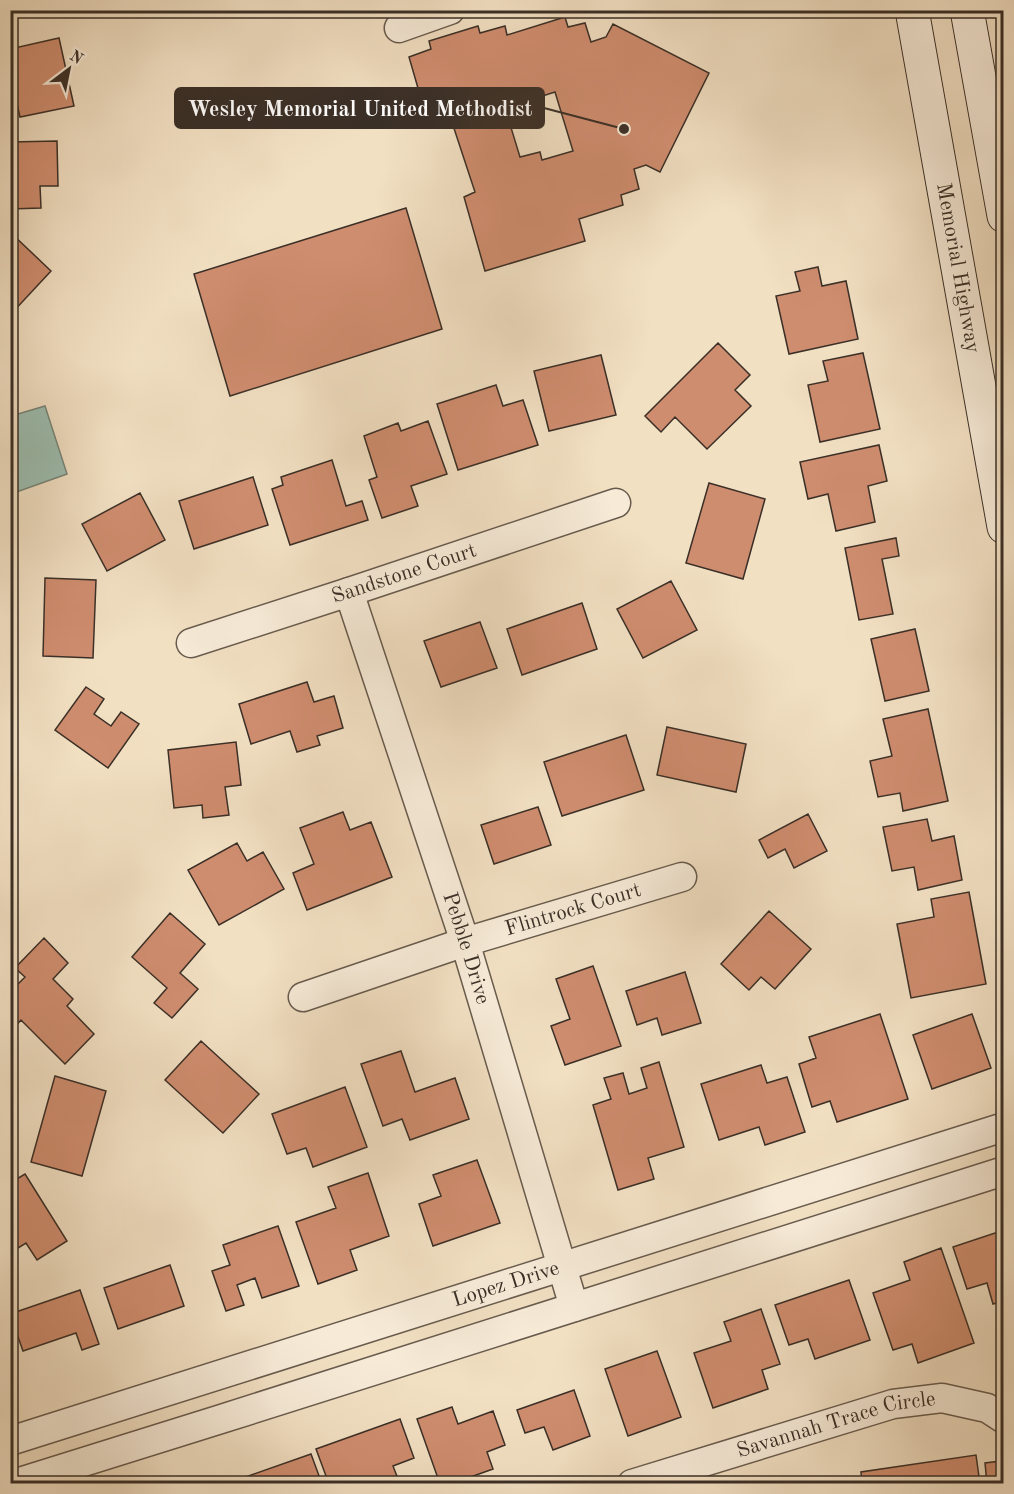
<svg xmlns="http://www.w3.org/2000/svg" width="1014" height="1494" viewBox="0 0 1014 1494" font-family="'Old Standard TT',serif">
  <style>
    .water { fill: #9cbdaf; stroke: #758479; stroke-width: 1.5 }
    .building { fill: #cf8d6f; stroke: #3a2f27; stroke-width: 1.5; fill-rule: evenodd }
    .lines { fill: none; stroke-linecap: round; stroke-linejoin: round }
    .street-casing { stroke: #685b4e; stroke-width: 31 }
    .secondary-casing { stroke: #3a2f27; stroke-width: 35 }
    .street { stroke: #f7ebd8; stroke-width: 28 }
    .secondary { stroke: #f7ebd8; stroke-width: 33 }
    .labels { text-anchor: middle; dominant-baseline: central; stroke-width: 4.5; stroke-linejoin: round; paint-order: stroke }
    .street-label { font-size: 21px; fill: #3a2f27; stroke: #f7ebd8 }
    .leader { fill: none; stroke: #3a2f27; stroke-width: 2 }
    .callout-dot { fill: #3a2f27; stroke: #f7ebd8; stroke-width: 2 }
    .callout { fill: #3a2f27; stroke: #3a2f27; stroke-width: 2 }
    .callout-label { font-size: 22px; text-anchor: middle; font-weight: bold; fill: #fff }
  </style>
  <rect width="100%" height="100%" fill="#f2e0c3"/>
  <filter id="stains"><feTurbulence type="fractalNoise" baseFrequency=".00333" numOctaves="4"/><feColorMatrix values="0 0 0 0 .2 0 0 0 0 .09 0 0 0 0 .02 0 0 0 .5 -.17"/></filter>
  <radialGradient id="worn" r=".72"><stop offset=".6" stop-color="#630" stop-opacity="0"/><stop offset="1" stop-color="#630" stop-opacity=".3"/></radialGradient>
  <!-- water -->
  <path class="water" d="M45,406L67,474L11,494V416Z"/>
  <!-- building -->
  <path class="building" d="M565,17L568,27L585,23L591,42L606,37L613,24L709,73L660,172L646,165L634,169L639,189L621,195L623,205L579,219L585,241L485,271L464,197L475,192L441,89L420,95L409,57L431,49L429,41L478,26L480,33L505,26L507,35ZM555,92L573,151L542,160L540,152L520,157L505,108Z
    M59,38L74,106L20,117L10,73V49Z
    M57,141L58,186H40L41,208L10,209V142Z
    M406,208L442,329L230,396L194,274Z
    M10,232L51,271L11,314L10,313Z
    M818,267L822,286L846,281L858,339L789,354L776,296L800,291L795,272Z
    M718,343L750,375L735,390L751,406L707,449L675,417L661,432L645,416Z
    M863,353L880,429L820,442L808,385L828,381L823,361Z
    M601,355L616,415L549,431L534,371Z
    M496,385L503,406L523,400L538,445L458,470L437,404Z
    M428,421L447,474L411,486L418,506L382,518L369,480L377,477L364,436L398,423L401,431Z
    M879,445L887,481L868,486L875,522L836,531L828,494L808,499L800,462Z
    M332,460L346,506L362,501L368,520L290,545L272,489L283,485L281,477Z
    M253,477L268,525L194,549L179,501Z
    M709,483L765,499L743,579L686,563Z
    M140,493L165,540L107,571L82,524Z
    M896,538L899,556L882,559L893,614L859,620L845,548Z
    M45,578L96,580L93,658L43,656Z
    M671,581L697,630L643,658L617,609Z
    M582,603L597,649L522,675L507,629Z
    M480,622L497,668L441,687L424,641Z
    M915,629L929,691L885,701L871,639Z
    M307,682L314,702L334,696L343,728L317,736L320,745L297,752L290,731L251,744L239,704Z
    M86,687L104,699L94,714L111,726L121,712L139,724L108,768L55,730Z
    M928,709L948,801L903,811L900,793L878,797L870,761L892,756L883,719Z
    M667,727L746,744L736,792L657,775Z
    M626,735L644,790L562,816L544,762Z
    M236,742L241,785L225,787L229,815L203,818L202,805L174,808L168,750Z
    M538,807L551,845L494,864L481,825Z
    M343,812L350,830L371,822L392,877L307,910L293,873L314,864L300,828Z
    M808,814L827,851L794,868L785,849L768,858L759,840Z
    M927,819L932,841L954,836L962,880L918,890L914,867L892,871L883,827Z
    M237,843L247,861L263,852L284,889L219,925L188,870Z
    M969,892L986,984L911,998L897,924L934,917L931,899Z
    M769,911L811,949L775,989L761,977L749,990L721,964Z
    M170,913L205,944L180,973L198,989L172,1018L154,1003L167,988L132,957Z
    M44,938L68,963L53,979L73,999L67,1006L94,1034L65,1064L21,1020L10,1032V992L25,977L15,968Z
    M593,966L621,1046L565,1065L551,1026L570,1019L556,979Z
    M685,972L701,1023L662,1035L657,1018L637,1025L626,991Z
    M880,1014L908,1099L837,1122L830,1101L812,1107L799,1064L816,1058L809,1037Z
    M972,1014L991,1068L932,1089L913,1035Z
    M201,1041L259,1094L223,1133L165,1080Z
    M401,1051L415,1092L455,1078L469,1119L410,1140L402,1119L383,1126L361,1064Z
    M659,1062L684,1147L648,1158L654,1179L618,1190L593,1105L611,1099L604,1078L623,1073L629,1094L647,1088L641,1068Z
    M761,1065L767,1083L787,1077L805,1132L765,1145L759,1127L719,1140L701,1084Z
    M55,1076L106,1091L82,1176L31,1162Z
    M345,1087L367,1147L313,1167L306,1148L287,1154L272,1114Z
    M477,1160L500,1223L433,1246L419,1204L441,1196L433,1175Z
    M368,1173L389,1236L350,1250L357,1270L318,1284L296,1222L336,1208L328,1187Z
    M25,1174L67,1241L37,1260L26,1243L10,1253V1183Z
    M278,1226L299,1286L262,1298L255,1278L237,1285L244,1305L226,1311L212,1271L230,1265L223,1245Z
    M1004,1230V1301L993,1304L987,1283L967,1289L953,1247Z
    M941,1248L974,1343L918,1363L912,1344L893,1350L873,1293L910,1280L904,1262Z
    M170,1265L184,1306L118,1329L104,1288Z
    M849,1280L870,1340L815,1359L808,1339L789,1345L775,1305Z
    M80,1290L99,1344L82,1350L76,1333L23,1351L10,1314Z
    M761,1309L780,1364L762,1370L768,1389L713,1408L694,1353L731,1341L724,1322Z
    M657,1351L681,1417L628,1436L605,1369Z
    M574,1390L590,1436L553,1450L544,1427L525,1433L517,1410Z
    M452,1407L458,1424L493,1411L505,1445L487,1452L493,1469L451,1484H440L417,1419Z
    M400,1419L414,1458L393,1466L400,1484H329L316,1449Z
    M311,1454L322,1484H238L237,1480Z
    M976,1455L980,1484H862L861,1472Z
    M1001,1461H1004V1484H987L985,1463Z
    M858,1478V1484H825V1481Z"/>
  <g class="lines">
    <defs>
      <g id="street">
        <path d="M399,28L450,10"/>
        <path id="s1" d="M349,592L465,942L574,1307"/>
        <path id="s2" d="M191,643L349,592L616,503"/>
        <path id="s3" d="M303,997L465,942L682,877"/>
        <path id="s4" d="M10,1441L1004,1127"/>
        <path d="M13,1484L218,1420L1004,1171"/>
        <path id="s5" d="M632,1484L893,1404L942,1398L987,1408L1004,1419"/>
      </g>
      <g id="secondary">
        <path id="s6" d="M912,10L1004,527"/>
        <path d="M967,10L1004,216"/>
      </g>
    </defs>
    <!-- street casing -->
    <use href="#street" class="street-casing"/>
    <!-- secondary casing -->
    <use href="#secondary" class="secondary-casing"/>
    <!-- street -->
    <use href="#street" class="street"/>
    <!-- secondary -->
    <use href="#secondary" class="secondary"/>
  </g>
  <g class="labels">
    <!-- street labels -->
    <g class="street-label">
      <text stroke="none"><textPath href="#s6" startOffset="262">Memorial Highway</textPath></text>
      <text stroke="none"><textPath href="#s2" startOffset="224">Sandstone Court</textPath></text>
      <text stroke="none"><textPath href="#s3" startOffset="284">Flintrock Court</textPath></text>
      <text stroke="none"><textPath href="#s1" startOffset="375">Pebble Drive</textPath></text>
      <text stroke="none"><textPath href="#s4" startOffset="520">Lopez Drive</textPath></text>
      <text stroke="none"><textPath href="#s5" startOffset="213">Savannah Trace Circle</textPath></text>
    </g>
  </g>
  <!-- callouts -->
  <path class="leader" d="M624 129L544 108"/>
  <circle class="callout-dot" cx="624" cy="129" r="6"/>
  <rect class="callout" x="175" y="88" width="369" height="40" rx="6"/>
  <g class="callout-label">
    <text x="360" y="116">Wesley Memorial United Methodist</text>
  </g>
  <!-- margin -->
  <rect width="1014" height="1494" fill="none" stroke="#f2e0c3" stroke-width="36"/>
  <rect x="12" y="12" width="990" height="1470" fill="none" stroke="#3a2f27" stroke-width="3"/>
  <rect x="18" y="18" width="978" height="1458" fill="none" stroke="#3a2f27" stroke-width="1.5"/>
  <!-- north arrow -->
  <g transform="translate(69 69) rotate(32)" stroke="#f7ebd8" stroke-width="4.5" paint-order="stroke">
  <path d="M0-4.5L10 22L0 15L-10 22Z" fill="#3a2f27"/>
  <text y="-9" font-size="16" font-weight="bold" text-anchor="middle" fill="#3a2f27">N</text>
  </g>
  <rect width="100%" height="100%" filter="url(#stains)"/>
  <rect width="100%" height="100%" fill="url(#worn)"/>
</svg>
